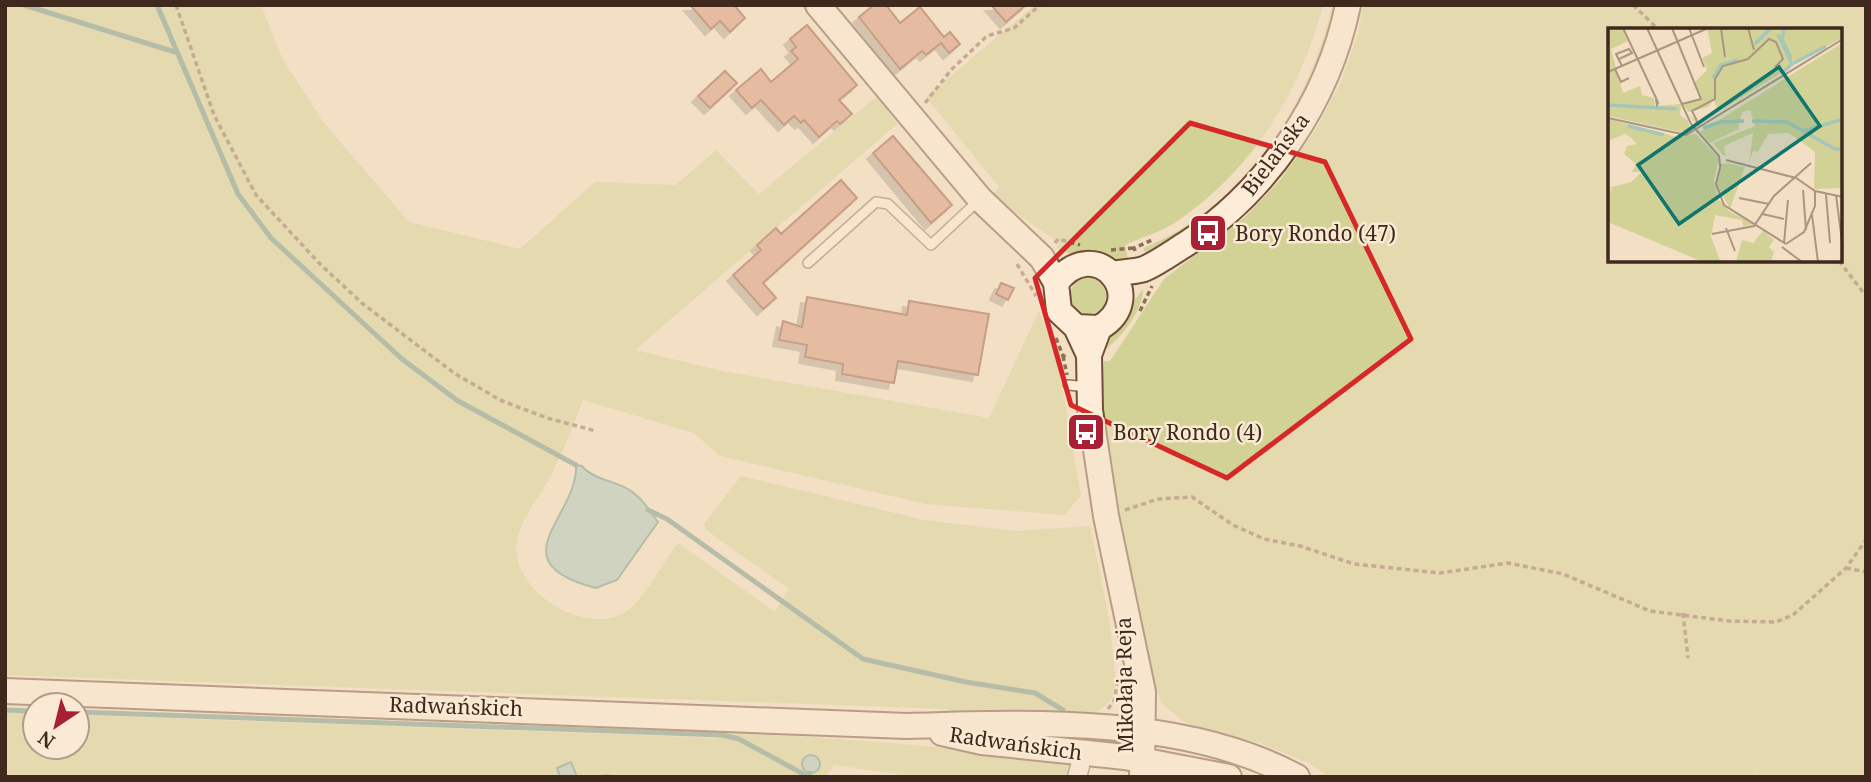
<svg xmlns="http://www.w3.org/2000/svg" width="1871" height="782" viewBox="0 0 1871 782" font-family="'Noto Serif',serif">
  <style>
    .green { fill: #d3d296; fill-rule: evenodd }
    .water { fill: #a6c6b8; stroke: #6b9686; stroke-width: 2 }
    .lines { fill: none; stroke-linecap: round; stroke-linejoin: round }
    .stream { stroke: #6b9686; stroke-width: 5 }
    .building { fill: #d69075; stroke: #93513a; stroke-width: 2; filter: url(#shadow) }
    .lane-casing { stroke: #916e57; stroke-width: 12 }
    .street-casing { stroke: #916e57; stroke-width: 21 }
    .secondary-casing { stroke: #734f3a; stroke-width: 28 }
    .path { stroke: #916e57; stroke-width: 3.5; stroke-dasharray: 5 3.5; stroke-linecap: butt }
    .lane { stroke: #fdedd8; stroke-width: 9 }
    .street { stroke: #fdedd8; stroke-width: 18 }
    .secondary { stroke: #fdedd8; stroke-width: 24 }
    .marked { fill: none; stroke: #d62828; stroke-width: 5; stroke-linejoin: round }
    .labels { text-anchor: middle; dominant-baseline: central; stroke-width: 5; stroke-linejoin: round; paint-order: stroke }
    .street-label { font-size: 21px; fill: #3f291d; stroke: #faead4 }
    .poi-label { font-size: 21px; fill: #3f291d; stroke: #faead4; text-anchor: start }
    .inset-river { fill: none; stroke: #a6c6b8; stroke-width: 3.5 }
    .inset-road { fill: none; stroke: #ab9681; stroke-width: 2 }
    .view { fill: #0f766e; fill-opacity: 0.15; stroke: #0f766e; stroke-width: 3.5 }
    .inset-edge { fill: none; stroke: #3f291d; stroke-width: 3.5 }
  </style>
  <defs>
    <filter id="shadow"><feDropShadow dx="-6" dy="6" stdDeviation="0" flood-color="#0004"/></filter>
  </defs>
  <rect width="100%" height="100%" fill="#f3dfc4"/>
  <!-- green -->
  <path class="green" d="M5,5H261L282,58L323,122L409,222L520,249L595,182L676,185L716,150L759,194L877,96L897,124L635,350L722,371L989,418L1039,311L1057,357L1081,496L1064,515L926,504L720,456L694,433L583,400C574,423 565,447 554,469C544,491 525,512 518,535C502,589 591,643 631,608C647,593 664,561 678,543L775,612L789,589L706,530L704,524L741,476L924,520L1016,531L1090,526C1097,562 1123,665 1112,697C1108,706 1100,709 1092,714L957,715L946,709L5,675Z
    M1035,5H1323C1301,91 1253,169 1179,220C1164,231 1142,237 1125,245L1128,259C1106,265 1075,259 1056,247L1059,242L1014,212L994,193L999,187L926,97Z
    M1332,5H1337C1317,99 1238,219 1145,252L1143,248C1243,209 1309,107 1332,5Z
    M1363,5H1866V777H1756L1754,753L1755,777H1328L1309,763L1257,742L1203,730L1181,720L1162,703L1152,682L1139,605L1120,537L1100,404L1104,361H1110L1164,279L1246,216L1281,179L1315,131L1341,82L1358,33ZM1610,30H1841V261H1610Z
    M1070 296a18 18 0 1 1 36 0a18 18 0 1 1-36 0Z
    M1143,289C1143,311 1122,337 1105,350L1106,338Z
    M5,712L35,713V747H77V715L717,738L735,733C848,739 960,746 1072,764V777H918L834,765L826,777H5Z"/>
  <!-- water -->
  <path class="water" d="M576,465L582,466C595,482 620,480 636,495C645,502 651,513 658,522L617,580L596,588C495,562 579,516 576,465Z
    M802 764a9 9 0 1 1 18 0a9 9 0 1 1-18 0Z
    M571,762L577,777H560L557,768Z"/>
  <g class="lines">
    <!-- stream -->
    <path class="stream" d="M24,5L175,52
      M157,5L238,194L271,238L402,359L458,401L576,465
      M648,510L667,519L863,659L966,682L1035,693L1063,710
      M5,710L35,711
      M77,712L723,735L739,739L807,776L810,773
      M603,777H610"/>
  </g>
  <!-- building -->
  <path class="building" d="M690,5H734L745,18L730,32L720,21L711,29Z
    M874,5H886L900,23L920,7L944,37L950,32L960,44L949,53L941,43L926,55L922,51L900,69L859,17Z
    M991,5H1026L1006,22Z
    M807,25L857,85L839,100L852,114L840,124L837,121L819,137L804,120L801,123L794,116L784,125L761,100L752,108L736,90L761,69L771,82L798,59L791,51L796,47L790,39Z
    M725,71L737,83L710,108L698,96Z
    M893,136L952,205L931,223L873,153Z
    M841,180L857,198L763,283L776,298L763,309L733,275L761,250L757,245L776,228L781,234Z
    M1001,283L1014,288L1008,300L996,294Z
    M807,297L907,315L909,301L989,314L978,375L898,361L894,383L842,374L843,364L805,357L807,345L779,340L783,321L802,327Z"/>
  <g class="lines">
    <defs>
      <path id="lane" d="M808,263L876,202L888,204L931,245L980,199
        M1068,385L1088,387"/>
      <path id="street" d="M1077,777L1080,766"/>
      <path id="secondary" d="M818,5L980,199L1042,258L1056,283
        M1112,274C1122,272 1134,272 1144,269C1158,263 1173,252 1186,244C1268,190 1328,102 1348,5
        M1076,327L1099,328C1152,298 1095,231 1056,283L1059,311L1076,327L1089,355
        M1099,328L1089,355L1090,410L1106,516L1143,692L1142,777
        M5,691L907,726C1032,722 1185,716 1297,777
        M942,733L982,742L1125,757L1229,777"/>
    </defs>
    <!-- lane casing -->
    <use href="#lane" class="lane-casing"/>
    <!-- street casing -->
    <use href="#street" class="street-casing"/>
    <!-- secondary casing -->
    <use href="#secondary" class="secondary-casing"/>
    <!-- path -->
    <path class="path" d="M176,5L214,115L256,195L319,263L363,304L454,373L500,400L547,418L596,431
      M1633,5L1659,30
      M925,103L951,70L987,36L1014,28L1040,5
      M1055,243L1058,239L1080,245
      M1111,250L1134,248
      M1135,251L1134,248L1152,240
      M1839,261L1866,296
      M1017,264L1036,296
      M1140,311L1152,286
      M1056,338L1063,356H1067
      M1063,356L1067,375
      M1125,510L1158,499L1192,497L1233,525L1264,539L1300,546L1354,564L1440,573L1508,563L1563,574L1650,611L1729,621L1776,622L1793,615L1846,568L1866,540
      M1846,568L1866,572
      M1683,613L1688,658
      M1108,709L1114,701L1118,680"/>
    <!-- lane -->
    <use href="#lane" class="lane"/>
    <!-- street -->
    <use href="#street" class="street"/>
    <!-- secondary -->
    <use href="#secondary" class="secondary"/>
  </g>
  <!-- marked area -->
  <path d="M0 0H1871V782H0ZM1190,123L1325,162L1411,339L1227,478L1071,405L1035,278Z" fill="#f3dfc4" fill-opacity=".55" fill-rule="evenodd"/>
  <path class="marked" d="M1190,123L1325,162L1411,339L1227,478L1071,405L1035,278Z"/>
  <!-- icons -->
  <defs>
    <symbol id="bus-square" viewBox="-11 -11 22 22"><rect x="-9" y="-9" width="18" height="18" rx="4" fill="#a72033" stroke="#faead4"/><path d="M-5-6H5V4H4V6H2V4H-2V6H-4V4H-5ZM-3.5-4V0h7V-4ZM-3.5 1.2v1.5H-2V1.2ZM2 1.2v1.5H3.5V1.2Z" fill="#fff"/></symbol>
  </defs>
  <g fill-rule="evenodd">
    <use href="#bus-square" x="1186" y="211" width="44" height="44"/>
    <use href="#bus-square" x="1064" y="410" width="44" height="44"/>
  </g>
  <g class="labels">
    <!-- street labels -->
    <g class="street-label">
      <text transform="translate(1275 154) rotate(-53)">Bielańska</text>
      <text transform="translate(1124 685) rotate(-91)">Mikołaja Reja</text>
      <text transform="translate(456 706) rotate(2)">Radwańskich</text>
      <text transform="translate(1016 743) rotate(8)">Radwańskich</text>
    </g>
    <!-- poi labels -->
    <g class="poi-label">
      <text x="1235" y="233">Bory Rondo (47)</text>
      <text x="1113" y="432">Bory Rondo (4)</text>
    </g>
  </g>
  <!-- overview -->
  <g transform="translate(1608 28)">
    <rect width="234" height="234" fill="#f3dfc4"/>
    <path d="M0,0H14L20,13L3,21L15,65L32,58L34,67L46,70L47,78L73,76L72,87L80,93L82,101L72,104L0,88ZM99,0H234V10L188,35L183,32V39L89,97L81,87L90,94L109,81L106,72L100,79L80,84L75,75L92,72L87,54L99,42L94,30L104,25ZM234,15V160L206,161L207,124L181,105L160,106L150,124L145,123L141,136L145,105L116,118L118,129L114,126L105,115L147,98L142,82L134,84L132,93H122L131,95V101L102,115L92,104ZM0,91L69,109L88,106L111,130L106,152L110,171L121,183L146,196L135,198L134,192L107,187L103,209L112,232L118,234H95L0,194V163L6,161L0,160L23,154L34,144H24L28,136L16,126L19,118L29,116L22,109L17,106L0,113ZM120,135L137,139L122,181L109,157L114,136ZM155,203L166,212L161,219L166,224L163,234H128L134,212L145,215Z" fill="#d3d296"/>
    <path class="inset-river" d="M176,0L174,12L183,30M170,6L184,36L174,45M147,16L163,0M186,35L218,18M105,50L113,37L130,32M0,77L69,81M144,93L179,94L227,121H235M20,98L56,107M95,100L112,94L136,93M196,103L235,91"/>
    <path class="inset-road" d="M15,0L48,70L50,75L49,77L48,71M39,0L83,96L111,128L112,138M64,0L93,71L74,76M81,0L96,39M113,0L117,29M140,0L146,22M11,31L24,25L21,21L8,26L14,38M7,41L13,54L21,50M0,44L98,1M0,90L78,107L235,11M91,97L84,83L107,71V51L115,38L140,31L161,11L168,14L175,31L167,39M118,132L188,150L207,163L235,169M113,136L108,156L116,177L178,216M195,162L198,202M218,166L222,215M228,167L235,221M131,170L161,176M154,186L176,191M204,187L210,234M118,200L127,223M104,206L146,198L166,168L203,135M176,215L180,172M178,216L196,204L207,178V163M174,219L194,234"/>
    <path class="view" d="M171,39L212,98L71,196L30,137Z"/>
    <rect width="234" height="234" class="inset-edge"/>
  </g>
  <!-- border -->
  <rect width="1871" height="782" fill="none" stroke="#3f291d" stroke-width="14"/>
  <!-- north arrow -->
  <g transform="translate(56 726) rotate(215)"><circle r="33" fill="#faead4" stroke="#af9d8b" stroke-width="2"/>
  <path d="M0-5L12 26L0 18L-12 26Z" fill="#a72033"/>
  <text y="-10" font-size="19" font-weight="bold" text-anchor="middle" fill="#3f291d">N</text>
  </g>
</svg>
